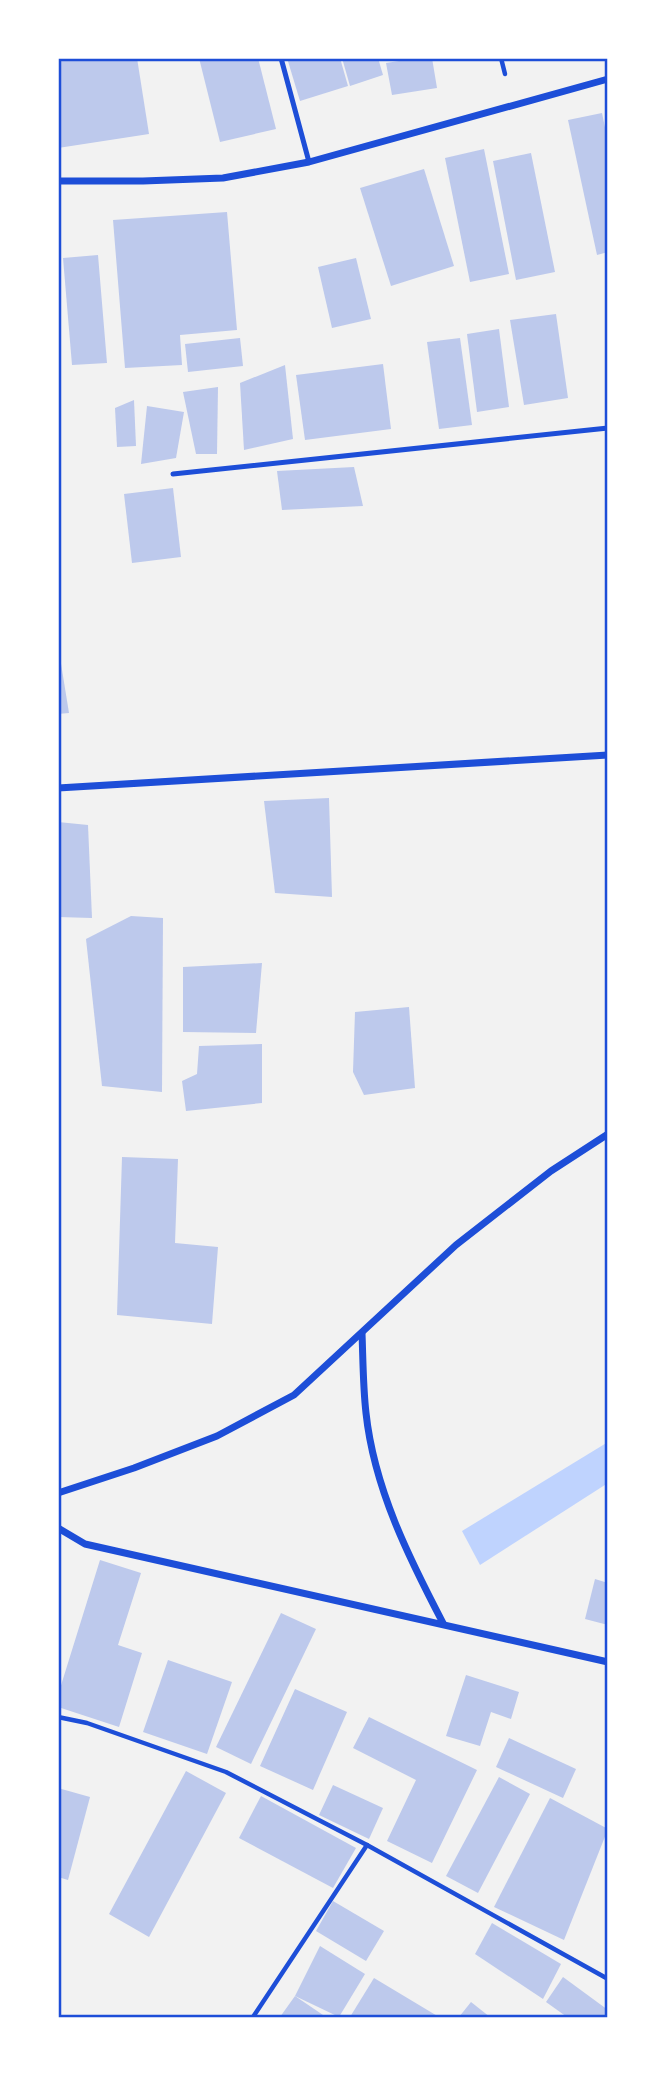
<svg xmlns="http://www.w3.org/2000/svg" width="666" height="2075" viewBox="0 0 666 2075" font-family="'Noto Sans',sans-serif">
<rect width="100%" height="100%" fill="#f2f2f2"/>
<!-- water -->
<polygon fill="#bfd3fe" points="608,1442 608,1483 480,1565 462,1531"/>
<!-- building -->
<g fill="#bdc9ec">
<polygon points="58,58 137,58 149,134 58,148"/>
<polygon points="199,58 258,58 276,129 220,142"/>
<polygon points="287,58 340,58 348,86 300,101"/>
<polygon points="342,58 378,58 383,75 350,86"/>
<polygon points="418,58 432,58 437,88 392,95 386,63"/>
<polygon points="602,113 608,142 608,252 597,255 568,120"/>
<polygon points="484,149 509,274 470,282 445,158"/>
<polygon points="531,153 555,272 516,280 493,161"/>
<polygon points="424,169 454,266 391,286 360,188"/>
<polygon points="227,212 237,330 180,335 182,365 125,368 113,220"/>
<polygon points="98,255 107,363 72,365 63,258"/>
<polygon points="356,258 371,319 332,328 318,267"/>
<polygon points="58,295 60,295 61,341 58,341"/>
<polygon points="556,314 568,398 524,405 510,320"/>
<polygon points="499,329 509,407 477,412 467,334"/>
<polygon points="240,338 243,366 188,372 185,344"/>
<polygon points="460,338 472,425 439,429 427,342"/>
<polygon points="383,364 391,429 305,440 296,375"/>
<polygon points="285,365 293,439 244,450 240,383"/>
<polygon points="218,387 217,454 196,454 183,392"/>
<polygon points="134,400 136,446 117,447 115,408"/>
<polygon points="147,406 184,412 176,458 141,464"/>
<polygon points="354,467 363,506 282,510 277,471"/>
<polygon points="173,488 181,557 132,563 124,494"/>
<polygon points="58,645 69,713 58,714"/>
<polygon points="329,798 332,897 275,893 264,801"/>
<polygon points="58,822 88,825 92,918 58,917"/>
<polygon points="131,916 163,918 162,1092 102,1086 86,939"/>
<polygon points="262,963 256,1033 183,1032 183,967"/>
<polygon points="409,1007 415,1088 364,1095 353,1072 355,1012"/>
<polygon points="262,1044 262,1103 186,1111 182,1081 197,1074 199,1046"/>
<polygon points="122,1157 178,1159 175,1243 218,1247 212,1324 117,1315"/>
<polygon points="100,1560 141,1573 118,1645 142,1653 119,1727 58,1707 58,1695"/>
<polygon points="595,1579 608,1583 608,1625 585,1619"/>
<polygon points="281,1613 316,1629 251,1764 216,1747"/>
<polygon points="168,1660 232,1682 207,1754 143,1732"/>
<polygon points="466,1675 519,1692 511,1719 491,1712 480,1746 446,1736"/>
<polygon points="295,1689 347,1712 313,1790 260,1766"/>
<polygon points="369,1717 477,1770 432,1863 387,1841 416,1780 353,1748"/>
<polygon points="509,1738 576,1769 563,1798 496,1767"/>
<polygon points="186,1771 226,1793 149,1937 109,1914"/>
<polygon points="499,1777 530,1794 478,1893 446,1876"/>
<polygon points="333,1785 383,1808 369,1839 319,1815"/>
<polygon points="58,1788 90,1797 68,1880 58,1877"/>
<polygon points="261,1796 356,1848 333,1888 239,1838"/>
<polygon points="550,1798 608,1829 564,1940 494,1907"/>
<polygon points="333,1901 384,1931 366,1961 316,1931"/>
<polygon points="492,1923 561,1964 543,1999 475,1954"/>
<polygon points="320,1946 365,1974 339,2017 295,1996"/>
<polygon points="563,1977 608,2010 605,2017 567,2017 546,2002"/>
<polygon points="374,1978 439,2017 350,2017"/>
<polygon points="295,1996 326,2017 280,2017"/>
<polygon points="471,2002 490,2017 459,2017"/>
</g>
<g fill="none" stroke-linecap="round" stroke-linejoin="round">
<!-- path -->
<g stroke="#1d4ed8" stroke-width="4.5">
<polyline points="501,58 505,74"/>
<polyline points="58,1717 87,1723 226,1772 367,1845 608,1979"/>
<polyline points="253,2017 367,1845"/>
</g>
<!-- service -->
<g stroke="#1d4ed8" stroke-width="5">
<polyline points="281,58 309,162"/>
<polyline points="173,474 608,428"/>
</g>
<!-- minor -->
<g stroke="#1d4ed8" stroke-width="7">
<polyline points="58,181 143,181 223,178 309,162 608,79"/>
<polyline points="58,788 608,755"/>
<path d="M362 1333C363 1359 363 1387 366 1413 374 1488 409 1558 443 1623"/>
<polyline points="58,1493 134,1468 217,1436 294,1395 456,1245 551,1171 608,1134"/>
<polyline points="58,1528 85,1544 608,1662"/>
</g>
</g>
<!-- border -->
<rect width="666" height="2075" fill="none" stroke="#ffffff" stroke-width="119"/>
<rect x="60" y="60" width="546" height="1956" fill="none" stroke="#1d4ed8" stroke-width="2.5"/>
</svg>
